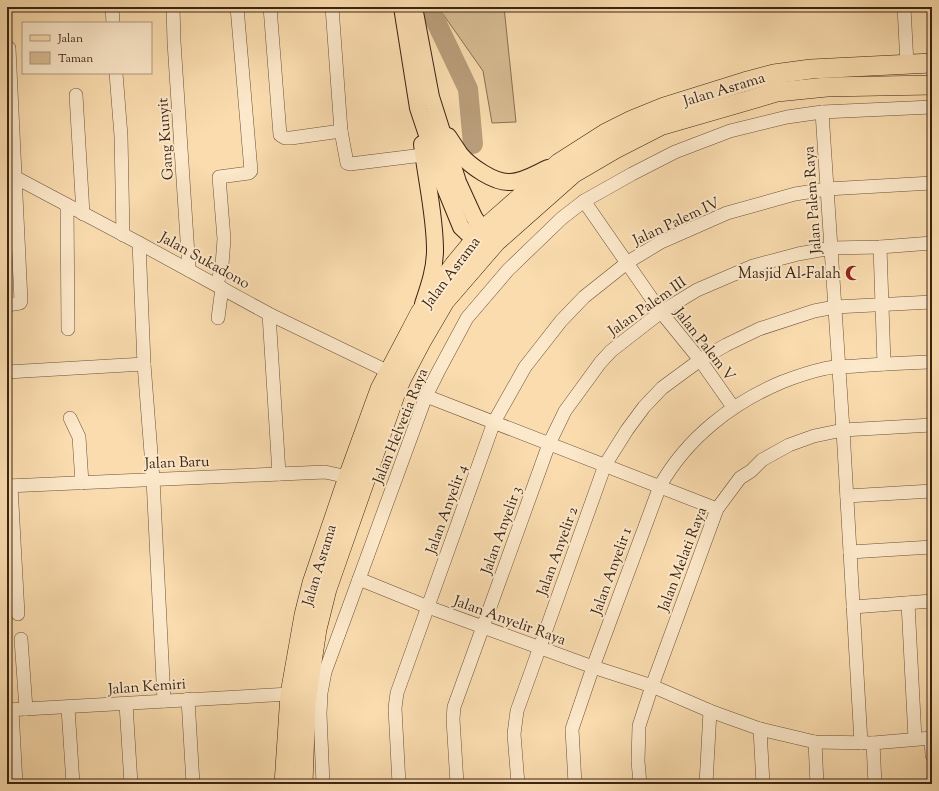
<svg xmlns="http://www.w3.org/2000/svg" width="939" height="791" viewBox="0 0 939 791" font-family="'Sorts Mill Goudy',serif">
<rect width="100%" height="100%" fill="#fadcae"/>
<filter id="stains"><feTurbulence type="fractalNoise" baseFrequency=".005" numOctaves="4"/><feColorMatrix values="0 0 0 0 .2 0 0 0 0 .09 0 0 0 0 .02 0 0 0 .5 -.17"/></filter>
<radialGradient id="worn" r=".72"><stop offset=".6" stop-color="#630" stop-opacity="0"/><stop offset="1" stop-color="#630" stop-opacity=".3"/></radialGradient>
<!-- green -->
<polygon fill="#d9bd94" stroke="#8a7054" points="438,7 504,7 516,122 492,123 483,71"/>
<g fill="none" stroke-linecap="round" stroke-linejoin="round">
<!-- river -->
<polyline stroke="#b99d7a" stroke-width="20" points="429,7 468,89 473,144"/>
<defs>
<g id="minor">
<polyline points="112,7 113,23"/>
<polyline points="173,7 174,42 189,270"/>
<polyline points="270,7 280,135 285,138 291,138 341,131"/>
<polyline points="332,7 341,131 347,163 350,164 423,155"/>
<polyline points="904,7 907,64"/>
<polyline points="116,73 121,136 123,235"/>
<polyline points="76,95 83,214"/>
<polyline points="822,112 843,430 861,743"/>
<polyline points="7,173 139,243 269,314 389,372"/>
<polyline points="584,201 661,312 700,360 733,407"/>
<polyline points="67,205 68,329"/>
<polyline points="139,243 144,364 153,479 164,701"/>
<polyline points="880,247 884,364"/>
<polyline points="217,285 222,265 224,239 219,177 249,173 251,171 237,7"/>
<polyline points="7,305 20,303 21,301 9,48"/>
<polyline points="269,314 279,474"/>
<polyline points="218,318 222,288"/>
<polyline points="7,372 144,364"/>
<polyline points="426,396 717,509"/>
<polyline points="70,418 79,437 82,483"/>
<polyline points="7,486 325,472 348,477"/>
<polyline points="11,486 18,614"/>
<polyline points="847,496 932,491"/>
<polyline points="850,552 932,547"/>
<polyline points="359,579 428,607 593,667 652,686 710,711 760,729 815,742 873,743 932,738"/>
<polyline points="908,603 915,739"/>
<polyline points="853,607 932,601"/>
<polyline points="21,639 26,709"/>
<polyline points="188,699 193,784"/>
<polyline points="126,704 131,784"/>
<polyline points="68,708 73,784"/>
<polyline points="7,710 290,694"/>
<polyline points="12,710 16,784"/>
<polyline points="760,729 763,784"/>
<polyline points="931,738 932,755"/>
<polyline points="815,742 817,784"/>
<polyline points="873,743 875,784"/>
<polyline points="323,784 320,714 321,693 325,672 426,396 438,372 467,318 508,270 562,218 584,201 632,174 675,152 730,131 787,117 822,112 932,107"/>
<polyline points="399,784 395,708 397,693 494,422 525,367 561,321 584,297 628,262 661,242 727,213 795,194 827,189 932,183"/>
<polyline points="457,784 453,719 454,707 549,444 565,411 600,363 611,351 661,312 697,290 753,266 798,254 831,248 880,247 932,243"/>
<polyline points="518,784 514,734 517,711 605,465 627,430 644,407 662,388 700,360 726,345 759,329 814,311 835,307 932,302"/>
<path d="M575 784 572 729 593 667 660 486C687 438 732 403 782 382 795 377 809 372 823 369 833 366 845 367 856 366 881 364 907 363 932 362"/>
<polyline points="640,784 638,761 639,726 652,686 717,509 740,478 751,471 762,460 789,445 814,436 843,430 932,425"/>
<polyline points="706,784 710,711"/>
</g>
<g id="major">
<polyline points="402,7 418,108 443,183 461,227 484,249"/>
<polyline points="414,7 431,97 458,182 474,217 483,230 491,238"/>
<path d="M448 136C452 142 456 148 460 154 470 166 494 183 510 182 523 182 537 173 548 168"/>
<path d="M422 144C426 179 435 215 435 250 435 269 429 286 423 304"/>
</g>
<g id="highway">
<polyline points="284,784 290,694 304,615 312,583 348,477 380,389 407,338 420,313 454,265 483,230 559,163 606,133 632,120 664,107 744,82 774,74 811,69 932,63"/>
<polyline points="303,784 306,702 317,629 327,589 395,395 402,378 421,342 445,301 496,242 574,173 615,149 660,126 777,92 827,87 932,85"/>
</g>
</defs>
<!-- minor casing -->
<use href="#minor" stroke="#6a523a" stroke-width="14"/>
<!-- major casing -->
<use href="#major" stroke="#3a2414" stroke-width="18"/>
<!-- highway casing -->
<use href="#highway" stroke="#3a2414" stroke-width="20"/>
<!-- minor -->
<use href="#minor" stroke="#fce8ca" stroke-width="13"/>
<!-- major -->
<use href="#major" stroke="#fadcae" stroke-width="16"/>
<!-- highway -->
<use href="#highway" stroke="#fadcae" stroke-width="19"/>
</g>
<!-- icons -->
<defs>
<symbol id="mosque-bare" viewBox="-9 -9 18 18"><path d="M3.5-4.9A6 6 0 1 0 3.5 4.9A5 5 0 1 1 3.5-4.9Z" fill="#8f2418" stroke="#fce8ca" stroke-width="2.5" paint-order="stroke"/></symbol>
</defs>
<g fill-rule="evenodd">
<use href="#mosque-bare" x="842" y="262" width="22" height="22"/>
</g>
<g text-anchor="middle" stroke-width="4" stroke-linejoin="round" paint-order="stroke">
<!-- street labels -->
<g font-size="15" fill="#3a2414" stroke="#fce8ca">
<text transform="translate(724 89) rotate(-17)" y="5">Jalan Asrama</text>
<text transform="translate(165 139) rotate(-94)" y="5">Gang Kunyit</text>
<text transform="translate(812 200) rotate(-94)" y="5">Jalan Palem Raya</text>
<text transform="translate(676 221) rotate(-25)" y="5">Jalan Palem IV</text>
<text transform="translate(205 260) rotate(29)" y="5">Jalan Sukadono</text>
<text transform="translate(451 272) rotate(-53)" y="5">Jalan Asrama</text>
<text transform="translate(647 306) rotate(-35)" y="5">Jalan Palem III</text>
<text transform="translate(705 344) rotate(52)" y="5">Jalan Palem V</text>
<text transform="translate(400 426) rotate(-68)" y="5">Jalan Helvetia Raya</text>
<text transform="translate(177 462) rotate(-2)" y="5">Jalan Baru</text>
<text transform="translate(446 509) rotate(-70)" y="5">Jalan Anyelir 4</text>
<text transform="translate(501 530) rotate(-70)" y="5">Jalan Anyelir 3</text>
<text transform="translate(557 551) rotate(-70)" y="5">Jalan Anyelir 2</text>
<text transform="translate(682 559) rotate(-69)" y="5">Jalan Melati Raya</text>
<text transform="translate(319 565) rotate(-73)" y="5">Jalan Asrama</text>
<text transform="translate(611 571) rotate(-70)" y="5">Jalan Anyelir 1</text>
<text transform="translate(510 620) rotate(20)" y="5">Jalan Anyelir Raya</text>
<text transform="translate(147 686) rotate(-4)" y="5">Jalan Kemiri</text>
</g>
<!-- poi labels -->
<g font-size="15" fill="#3a2414" stroke="#fce8ca" text-anchor="end">
<text x="841" y="278">Masjid Al-Falah</text>
</g>
</g>
<!-- margin -->
<rect width="939" height="791" fill="none" stroke="#fadcae" stroke-width="24"/>
<rect x="8" y="8" width="923" height="775" fill="none" stroke="#3a2414" stroke-width="2"/>
<rect x="12" y="12" width="915" height="767" fill="none" stroke="#3a2414"/>
<!-- legend -->
<rect x="22" y="22" width="130" height="52" fill="#fce8ca" stroke="#ae9a81"/>
<rect x="30" y="35" width="20" height="6" fill="#fadcae" stroke="#ae9a81"/>
<text x="58" y="42" font-size="12" fill="#3a2414">Jalan</text>
<rect x="30" y="52" width="20" height="12" fill="#d9bd94" stroke="#ae9a81"/>
<text x="58" y="62" font-size="12" fill="#3a2414">Taman</text>
<rect width="100%" height="100%" filter="url(#stains)"/>
<rect width="100%" height="100%" fill="url(#worn)"/>
</svg>
